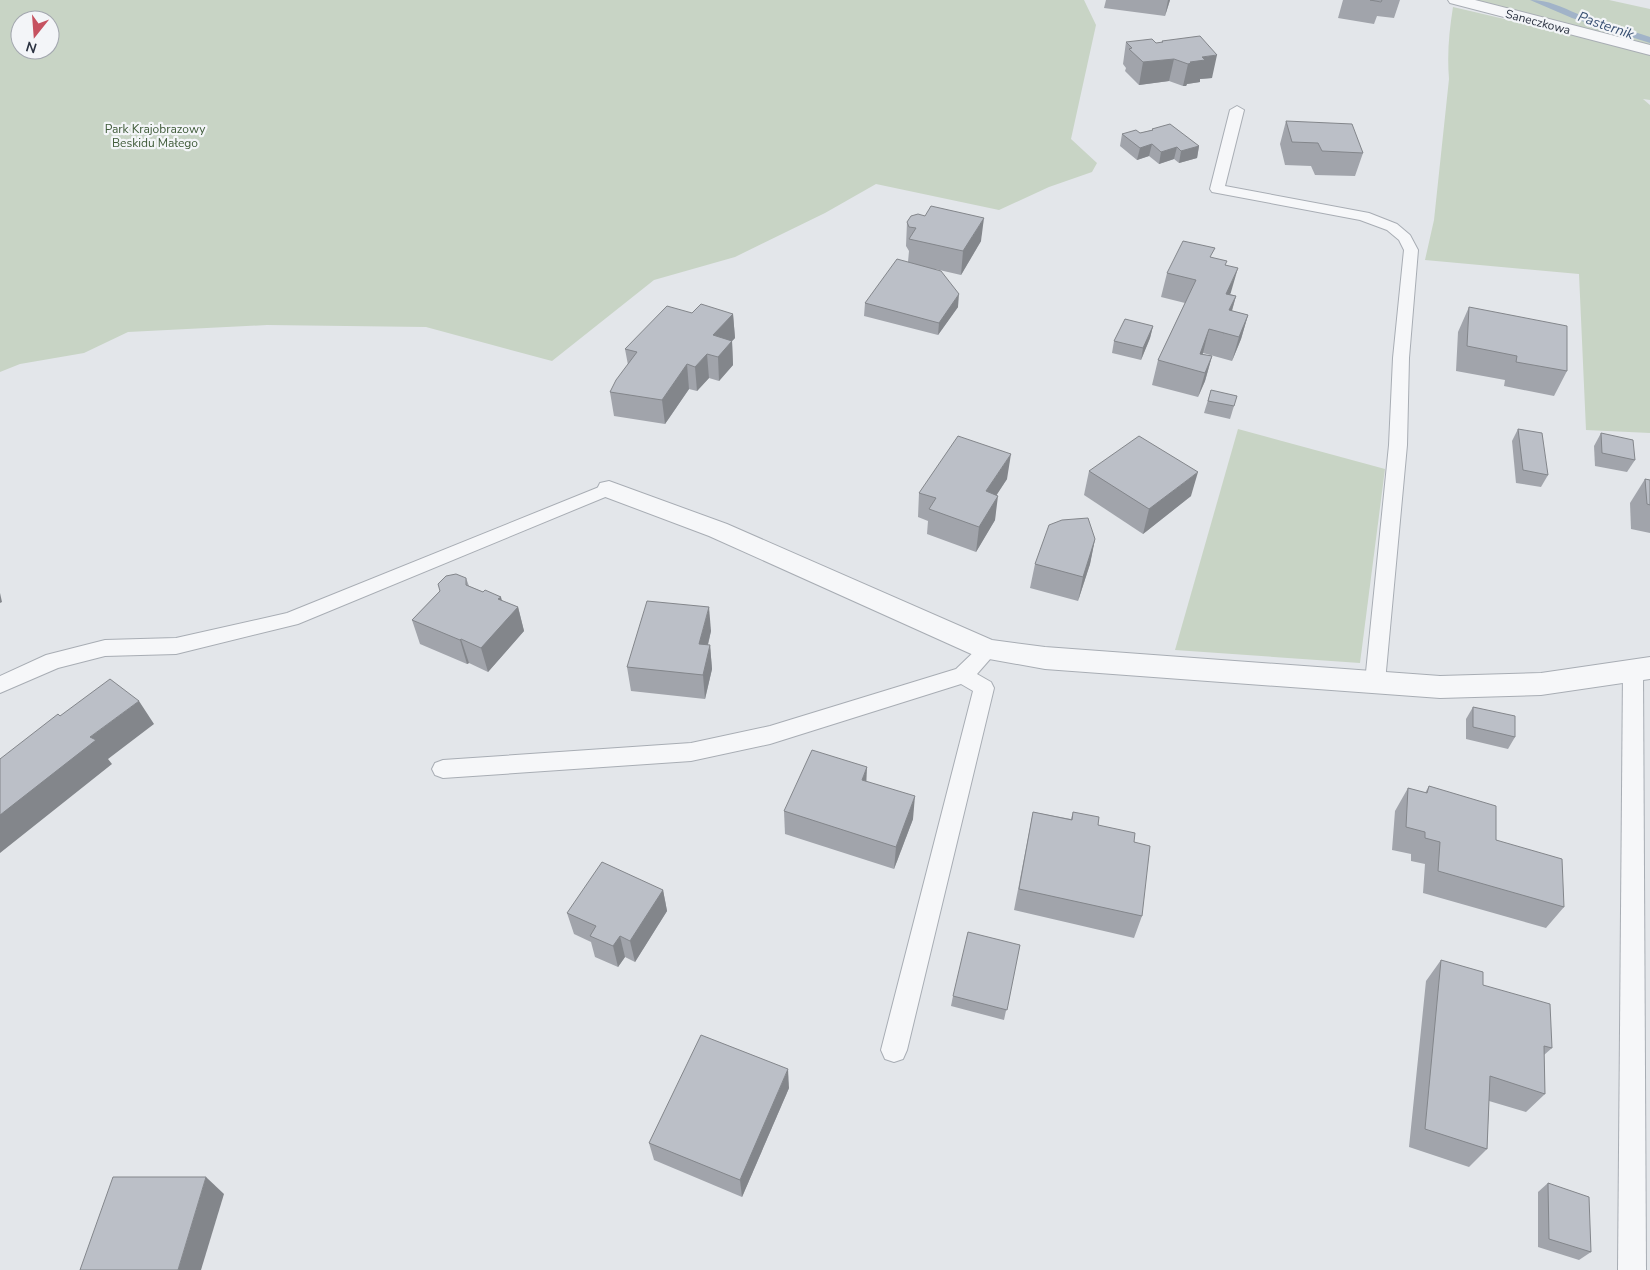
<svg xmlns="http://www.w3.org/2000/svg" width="1650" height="1270" viewBox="0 0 1650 1270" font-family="'Nunito Sans',sans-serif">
<rect width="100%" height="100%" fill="#e3e6ea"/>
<!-- green -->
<g fill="#c8d4c5" fill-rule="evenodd">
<path d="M0 0H1084L1096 25 1071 139 1097 163 1092 172 1049 187 999 210 876 184 825 213 735 257 654 280 552 361 426 327 267 325 128 332 84 353 20 364 0 372ZM20 20H50V50H20Z"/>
<polygon points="1465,0 1609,0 1650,9 1650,46"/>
<path d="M1453 7 1650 53V100L1643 99 1650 105V433L1586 430 1579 274 1425 260 1434 220 1449 79C1447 54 1449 32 1453 7Z"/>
<polygon points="1238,429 1385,469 1360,663 1175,650"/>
</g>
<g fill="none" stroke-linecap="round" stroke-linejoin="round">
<!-- stream -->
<path fill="#a1b3c8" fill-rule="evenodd" d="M1530 0C1549 0 1561 7 1578 14 1601 23 1626 29 1650 37V43L1572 18Z"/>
<defs>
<g id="service">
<polygon points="1237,106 1244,110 1225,186 1369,213 1397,224 1410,235 1418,250 1409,358 1407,445 1385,682 1382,688 1375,690 1368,688 1365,682 1389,445 1393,358 1404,250 1399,240 1387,230 1360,220 1212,192 1210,189 1230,110"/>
<polygon points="609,483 615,485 618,489 615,493 298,624 176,654 105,656 58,668 0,693 0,676 46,655 105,640 176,638 287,613"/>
<polygon points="988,642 995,645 998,650 977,674 991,682 994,688 907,1050 903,1059 894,1062 885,1059 881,1050 973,691 961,684 770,744 691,761 443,778 435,775 432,769 435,763 443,760 691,743 770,726 956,669 981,645"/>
<polygon points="1633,664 1640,666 1643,672 1646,1270 1618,1270 1623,672 1626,666"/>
</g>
<g id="minor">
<polygon points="1448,0 1475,0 1650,45 1650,55 1450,3"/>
<polygon points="609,481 727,524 992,640 1045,647 1440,676 1541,673 1650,657 1650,679 1541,695 1440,698 1045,669 978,657 709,536 600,495 597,489 600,483"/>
</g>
</defs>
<!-- service casing -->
<use href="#service" stroke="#a8adb4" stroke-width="2"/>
<!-- minor casing -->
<use href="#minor" stroke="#a8adb4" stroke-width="2"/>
<!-- service -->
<use href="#service" fill="#f6f7f9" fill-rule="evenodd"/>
<!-- minor -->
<use href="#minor" fill="#f6f7f9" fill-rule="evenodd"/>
</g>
<!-- wall -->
<g fill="#a1a4ab">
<polygon points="1106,0 1170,0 1165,16 1104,8"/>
<polygon points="1343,0 1400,0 1394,18 1377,16 1374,24 1338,18"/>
<polygon points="1162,41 1212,78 1200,79 1200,82 1187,84 1186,86 1183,86 1169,81 1139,85 1125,71 1126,68 1123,64 1126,42 1156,43 1161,43"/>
<polygon points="1286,121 1363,153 1355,176 1315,175 1311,166 1285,165 1280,144"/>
<polygon points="1152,129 1199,146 1197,158 1179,163 1174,159 1159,164 1149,156 1137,160 1120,146 1122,134 1140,133 1152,130"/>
<polygon points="907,222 981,241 961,275 935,269 958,307 938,335 864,316 865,303 908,262 909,251 906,246"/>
<polygon points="1212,258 1226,265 1231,292 1230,294 1236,296 1232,311 1248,315 1241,339 1232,361 1203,353 1202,354 1212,356 1205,381 1198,397 1152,385 1158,360 1185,303 1161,297 1167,273"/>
<polygon points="1469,307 1567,371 1554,396 1504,386 1505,380 1456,371 1458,332"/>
<polygon points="692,313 733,314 735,338 732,341 733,365 719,381 709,378 697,391 689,389 665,424 614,416 610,392 628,365 625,349"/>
<polygon points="1153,326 1150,338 1141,360 1112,353 1114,341"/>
<polygon points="1211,390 1234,406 1230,419 1204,413"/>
<polygon points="1518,429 1548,475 1541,487 1516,483 1512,441"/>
<polygon points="1601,433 1635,460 1627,472 1595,466 1594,446"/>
<polygon points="1089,471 1191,496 1143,534 1084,495"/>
<polygon points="1007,479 996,495 995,520 976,552 927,534 928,521 918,517 919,493"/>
<polygon points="1645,479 1650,480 1650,533 1631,529 1630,503"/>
<polygon points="1095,539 1090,564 1078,601 1030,588 1035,564"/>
<polygon points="466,578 469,586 483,592 501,597 501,600 518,607 524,631 488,672 469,663 467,664 420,644 412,620 440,591"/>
<polygon points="711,631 708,645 710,645 712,669 705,699 631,691 627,667"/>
<polygon points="1473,707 1515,737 1508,749 1466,739 1466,719"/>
<polygon points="1429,786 1496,840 1564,907 1546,928 1423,893 1425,864 1411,861 1411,854 1392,850 1395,811 1408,788 1425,793"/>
<polygon points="784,811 913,819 894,869 785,834"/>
<polygon points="1033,812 1071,819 1073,812 1098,825 1134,842 1142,916 1134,938 1014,910"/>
<polygon points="663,890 667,911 635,962 625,957 618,967 595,957 591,942 574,934 567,913"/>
<polygon points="1020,945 1004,1020 951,1006 953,996"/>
<polygon points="1441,960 1483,985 1552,1048 1544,1055 1545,1094 1526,1112 1489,1101 1487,1149 1469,1167 1409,1147 1426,981"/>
<polygon points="789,1088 742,1197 654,1160 649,1143"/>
<polygon points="1548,1183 1591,1252 1579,1260 1538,1247 1538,1192"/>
</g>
<!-- shaded-wall -->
<g fill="#83868b">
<polygon points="1168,0 1170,0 1165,16"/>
<polygon points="1217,55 1212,78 1200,79 1200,82 1187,84 1186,86 1183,86 1188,64 1190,62 1202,57"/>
<polygon points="1174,59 1169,81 1139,85 1143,62"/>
<polygon points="1152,144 1149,156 1137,160 1140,148"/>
<polygon points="1199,146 1197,158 1179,163 1181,151"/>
<polygon points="1177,147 1174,159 1159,164 1161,152"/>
<polygon points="984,218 981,241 961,275 963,251"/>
<polygon points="1238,268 1231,292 1220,318 1226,294"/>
<polygon points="959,294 958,307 938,335 939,323"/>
<polygon points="1236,296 1229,320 1223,335 1229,310"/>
<polygon points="733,314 735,338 732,341 733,365 719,381 718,357 713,335"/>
<polygon points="1248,315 1241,339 1232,361 1239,337"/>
<polygon points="1153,326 1150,338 1141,360 1143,348"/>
<polygon points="1209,329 1203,353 1196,370 1200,354"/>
<polygon points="707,354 709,378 697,391 695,367"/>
<polygon points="1212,356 1205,381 1198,397 1205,373"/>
<polygon points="687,364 689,389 665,424 662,400"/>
<polygon points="1011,454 1007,479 983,516 986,491"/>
<polygon points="1198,472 1191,496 1143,534 1149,509"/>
<polygon points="998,496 995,520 976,552 979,527"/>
<polygon points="1095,539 1090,564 1078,601 1083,577"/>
<polygon points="0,593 2,602 0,603"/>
<polygon points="501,597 507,619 518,607 524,631 488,672 481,648 498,599"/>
<polygon points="709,607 711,631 702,668 699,644"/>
<polygon points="461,639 469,663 467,664 460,640"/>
<polygon points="710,645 712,669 705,699 703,675"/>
<polygon points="139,701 154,724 108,759 112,764 0,853 0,815 90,737"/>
<polygon points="867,767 866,790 862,780"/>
<polygon points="915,796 913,819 894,869 896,847"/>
<polygon points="663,890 667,911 635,962 630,941"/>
<polygon points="620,936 625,957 618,967 613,946"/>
<polygon points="788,1069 789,1088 742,1197 740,1180"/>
<polygon points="206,1177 224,1194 201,1270 178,1270"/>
</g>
<!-- building -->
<g fill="#bbbfc7" stroke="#83868b">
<polygon points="1370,0 1382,0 1381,2"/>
<polygon points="1200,36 1217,55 1202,57 1205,60 1190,62 1191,63 1188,64 1174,59 1143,62 1129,49 1132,48 1126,42 1152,39 1156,43 1163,42 1162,41"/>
<polygon points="1286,121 1352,124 1363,153 1322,151 1318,143 1292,142"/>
<polygon points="1170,124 1199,146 1181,151 1177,147 1161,152 1152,144 1140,148 1122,134 1136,130 1140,133 1153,130 1152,129"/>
<polygon points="931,206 984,218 963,251 909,239 916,228 909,227 907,222 911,216 918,214 925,216"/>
<polygon points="1183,241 1215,248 1210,257 1227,261 1225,265 1238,268 1226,294 1236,296 1229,310 1248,315 1239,337 1209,329 1200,354 1212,356 1205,373 1158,360 1196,280 1167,273"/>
<polygon points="897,259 941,271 959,294 939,323 865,303"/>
<polygon points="701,304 733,314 713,335 732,341 718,357 707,354 695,367 687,364 662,400 610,392 616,380 637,352 625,349 667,306 692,313"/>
<polygon points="1469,307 1567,326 1567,371 1516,362 1517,356 1467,346"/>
<polygon points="1125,319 1153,326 1143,348 1114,341"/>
<polygon points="1211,390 1237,396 1234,406 1208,401"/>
<polygon points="1518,429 1542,433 1548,475 1523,470"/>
<polygon points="1601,433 1633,440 1635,460 1602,453"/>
<polygon points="958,436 1011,454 986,491 998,496 979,527 929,509 936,498 919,493"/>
<polygon points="1139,436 1198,472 1149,509 1089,471"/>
<polygon points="1645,479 1650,480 1650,505 1647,504"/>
<polygon points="1088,518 1095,539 1083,577 1035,564 1049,525 1062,520"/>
<polygon points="456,574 466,578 466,585 483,592 485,590 501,597 498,599 518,607 481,648 461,639 460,640 412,620 440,591 438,584 446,576"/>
<polygon points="647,601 709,607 699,644 710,645 703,675 627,667"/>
<polygon points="110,679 139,701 90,737 96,740 0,815 0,759 58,714 60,716"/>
<polygon points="1473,707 1515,716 1515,737 1473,727"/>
<polygon points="812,750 867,767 862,780 915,796 896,847 784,811"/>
<polygon points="1429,786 1496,806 1496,840 1562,859 1564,907 1438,871 1440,842 1425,838 1425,832 1406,827 1408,788 1427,793"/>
<polygon points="1033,812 1072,820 1073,812 1099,817 1098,825 1135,833 1134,842 1150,846 1142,916 1019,889"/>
<polygon points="602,862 663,890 630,941 620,936 613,946 590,936 596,926 567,913"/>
<polygon points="968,932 1020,945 1007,1010 953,996"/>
<polygon points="1441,960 1483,972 1483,985 1550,1004 1552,1048 1544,1046 1545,1094 1490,1076 1487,1149 1425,1129"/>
<polygon points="701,1035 788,1069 740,1180 649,1143"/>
<polygon points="113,1177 206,1177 178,1270 80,1270"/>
<polygon points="1548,1183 1589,1197 1591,1252 1549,1239"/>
</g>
<g text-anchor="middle" stroke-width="4.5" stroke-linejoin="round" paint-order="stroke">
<!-- far-street labels -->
<g font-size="12" fill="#2c3342" stroke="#f3f5f8">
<text transform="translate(1538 22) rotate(15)" y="4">Saneczkowa</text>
</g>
<!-- far-park labels -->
<g font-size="12" fill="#405c3a" stroke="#f3f5f8">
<text x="155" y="133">Park Krajobrazowy<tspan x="155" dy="14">Beskidu Małego</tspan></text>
</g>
<!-- far-water labels -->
<g font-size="14" font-style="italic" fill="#395173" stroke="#f3f5f8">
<text transform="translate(1606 25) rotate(19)" y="5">Pasternik</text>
</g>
</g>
<!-- north arrow -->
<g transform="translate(35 35) rotate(197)"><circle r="24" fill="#f3f5f8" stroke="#a3a7af"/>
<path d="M0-4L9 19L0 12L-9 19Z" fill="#c65260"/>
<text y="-8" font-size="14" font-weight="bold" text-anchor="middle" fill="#2c3342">N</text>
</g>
</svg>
